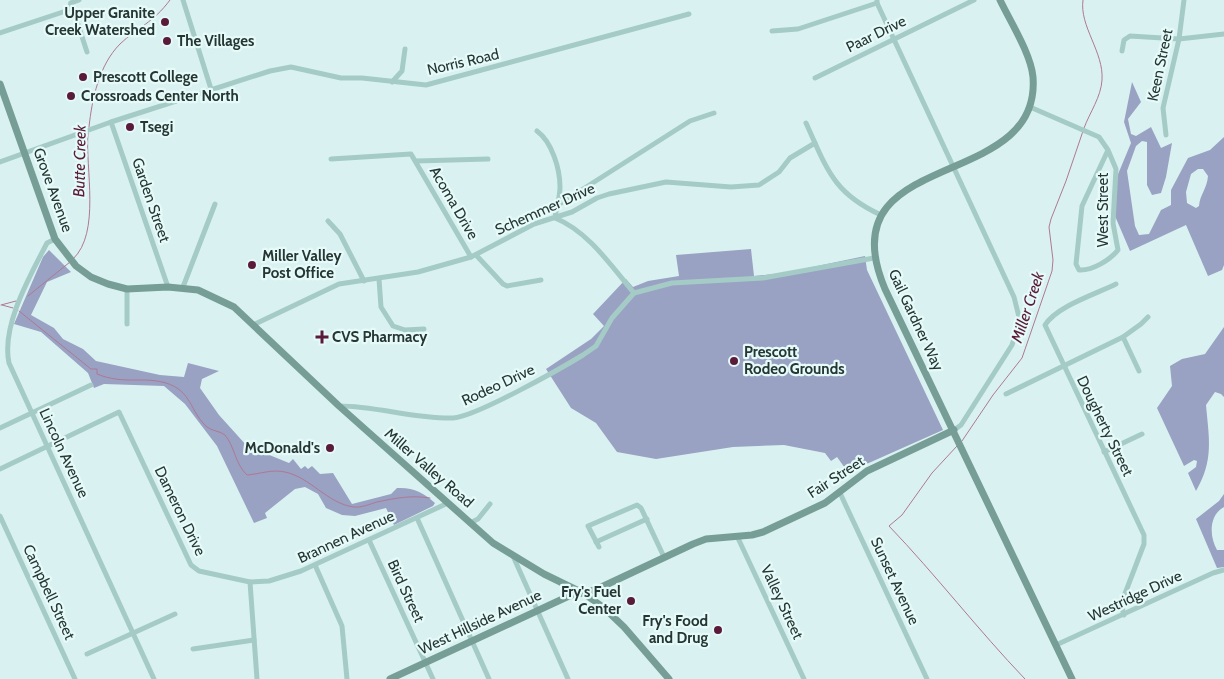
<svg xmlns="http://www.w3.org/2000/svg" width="1224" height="679" viewBox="0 0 1224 679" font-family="Cabin,sans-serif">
<rect width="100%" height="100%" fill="#d9f2f1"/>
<!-- green -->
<g fill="#99a2c2" fill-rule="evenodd">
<path d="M1132 82 1141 102 1128 119 1131 134 1136 136 1151 127 1161 148 1172 143 1166 177 1161 193 1152 195 1147 185V142L1142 141 1136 146 1127 171 1135 226 1139 235 1149 234 1161 210 1171 205V190L1188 158 1210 150 1224 137V265L1222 270 1208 276 1186 225 1130 251 1115 216 1116 179 1131 143 1124 122ZM1198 169H1203L1208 176C1207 189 1200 194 1199 206L1196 208 1187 203 1186 192 1191 174Z"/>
<polygon points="751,249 754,276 784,273 865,256 867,270 943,430 862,466 850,475 837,457 831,461 825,453 784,445 733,447 656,459 617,452 596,423 571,408 546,369 591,339 604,326 593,314 626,279 633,287 648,281 679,276 676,255"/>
<path d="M49 250 71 272 47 282 31 315 54 328 63 339 83 349 96 361 160 375 184 377 188 363 219 371 202 379 200 388 219 415 247 446 289 463 293 459 301 469 305 466 308 469 312 466 320 474 333 473 352 504 391 494 397 488C413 487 424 493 435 503L433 506 394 525 386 508 355 516 342 515 326 508 318 494 305 487 295 489 265 513 267 518 254 523 217 446 185 404 164 386 104 384 94 388 88 373 41 332 14 324 43 257Z"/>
<path d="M1224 327V397L1221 394 1215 392 1206 405C1209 439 1214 460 1196 491L1188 473 1196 467 1197 461 1194 460 1184 466 1157 408 1172 386 1170 366 1182 359 1205 354Z"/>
<path d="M1224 494V507C1209 515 1209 536 1217 550H1224V567L1217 568 1196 519 1219 501Z"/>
</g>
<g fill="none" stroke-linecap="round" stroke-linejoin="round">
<!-- stream -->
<g stroke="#b07795" stroke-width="1">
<path d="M1083 0C1079 26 1104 52 1102 80 1101 97 1090 112 1084 128"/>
<path d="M89 127C92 99 99 65 120 44 138 27 153 23 170 0"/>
<path d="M73 259C101 233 85 168 88 133"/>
<polyline points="28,296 70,262"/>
<polyline points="1,305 16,301"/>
<polyline points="2,305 13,308"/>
<path d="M19 311 91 369H97V374C124 385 142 376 166 383 192 391 190 412 207 427 212 431 220 431 225 435 235 447 235 464 247 475 260 474 272 469 285 472 310 477 328 504 354 507 361 508 370 504 377 502 396 498 411 495 430 498"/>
<polyline points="962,441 993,395 1022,358 1052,271 1053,260 1049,227 1051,219 1066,181 1083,131"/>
<path d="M957 446 932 473 902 515 889 526C936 575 978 630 1025 679"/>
</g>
<!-- street -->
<g stroke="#a5cbc7" stroke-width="5">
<polyline points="183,0 211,89"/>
<polyline points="877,0 877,3 1014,297 1020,321 1012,345 961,425 954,430"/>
<polyline points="71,3 87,52"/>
<polyline points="772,31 798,29 877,3"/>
<polyline points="0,33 69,10 71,3 79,0"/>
<polyline points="1122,51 1124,40 1130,36 1179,39 1224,34"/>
<polyline points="815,78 974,0"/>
<polyline points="392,82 402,71 405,49"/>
<path d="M1030 107 1099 137 1108 150 1082 206 1076 264 1079 270C1092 271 1110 260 1118 250L1113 223 1116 169 1108 150"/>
<polyline points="111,122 168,287"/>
<path d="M806 123C827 169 833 193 881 215"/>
<polyline points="1166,135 1163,108 1179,39 1184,0"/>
<polyline points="331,159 411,154 471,257"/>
<polyline points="416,161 488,159"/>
<polyline points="0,162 111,122 270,71 291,67 341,78 362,78 426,85 689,14"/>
<polyline points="558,205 690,121 714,113"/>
<polyline points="328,221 340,234 364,281"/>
<path d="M55 239 47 243C30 276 1 326 9 363L154 679"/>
<polyline points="476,255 503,284 507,286 541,280"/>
<polyline points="379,279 381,307 393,326 405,330 424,329"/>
<path d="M1116 284C1096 294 1057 306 1045 325L1144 535V544L1121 604 1124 615"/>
<polyline points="183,287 215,204"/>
<polyline points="634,293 672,283 763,278 874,258"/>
<polyline points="127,324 127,289"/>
<polyline points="253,325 339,284 418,272 471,257 534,224 572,212 597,198 609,194 666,182 731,187 759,185 779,172 790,158 815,143"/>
<polyline points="1123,337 1139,371"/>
<polyline points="1006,394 1123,337 1141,324 1148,317"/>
<path d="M339 406C377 406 414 419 453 418 475 417 560 369 583 355L596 346 612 318 634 293C612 267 588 231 555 218 556 208 560 198 560 187 560 169 552 142 537 131"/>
<polyline points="0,428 91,385"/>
<polyline points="1104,452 1142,434"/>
<polyline points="0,469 119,412 191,565 199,571 250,582 269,581 301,571 448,503"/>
<polyline points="840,493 927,679"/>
<polyline points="0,516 75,679"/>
<polyline points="417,518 489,679"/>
<polyline points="470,523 478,519 490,504"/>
<polyline points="737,536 804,679"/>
<polyline points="369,540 433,679"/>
<polyline points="596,542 647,519"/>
<polyline points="599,547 588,526 637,505 641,508 664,557"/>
<polyline points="513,556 568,679"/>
<polyline points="315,565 342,626 347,679"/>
<polyline points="250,582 257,679"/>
<polyline points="1056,645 1213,573 1224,570"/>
<polyline points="193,649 254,640"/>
<polyline points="87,654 175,614"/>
</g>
<!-- secondary -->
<g stroke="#769e96" stroke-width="7">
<path d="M1000 0C1010 21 1031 54 1033 77 1042 194 824 145 885 289L1072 679"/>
<polyline points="0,84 55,239 76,266 91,277 108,284 127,289 168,287 198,290 234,307 339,406 493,543 544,574 583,593 603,607 624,627 669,679"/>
<polyline points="390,679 569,596 595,590 693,544 706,539 752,535 763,532 825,503 867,471 954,430"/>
</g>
</g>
<!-- markers -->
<g fill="#591b39" stroke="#e5faf9" stroke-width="2">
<circle cx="165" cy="22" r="5"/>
<circle cx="167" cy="41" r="5"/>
<circle cx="83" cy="77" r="5"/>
<circle cx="71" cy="96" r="5"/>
<circle cx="130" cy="127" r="5"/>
<circle cx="252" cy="265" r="5"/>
<path d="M319.5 329.5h5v5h5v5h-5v5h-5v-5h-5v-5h5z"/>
<circle cx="734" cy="361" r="5"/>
<circle cx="330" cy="448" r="5"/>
<circle cx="631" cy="601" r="5"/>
<circle cx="718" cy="630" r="5"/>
</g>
<g text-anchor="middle" stroke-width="4.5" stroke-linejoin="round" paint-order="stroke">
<!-- poi labels -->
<g font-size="15" font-weight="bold" fill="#263632" stroke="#e5faf9" text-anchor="start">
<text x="155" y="18" text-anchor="end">Upper Granite<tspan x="155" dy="17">Creek Watershed</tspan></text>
<text x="177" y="46">The Villages</text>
<text x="93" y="82">Prescott College</text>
<text x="81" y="101">Crossroads Center North</text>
<text x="140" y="132">Tsegi</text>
<text x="262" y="261">Miller Valley<tspan x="262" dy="17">Post Office</tspan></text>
<text x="332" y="342">CVS Pharmacy</text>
<text x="744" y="357">Prescott<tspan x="744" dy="17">Rodeo Grounds</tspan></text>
<text x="320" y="453" text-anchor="end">McDonald's</text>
<text x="621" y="597" text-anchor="end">Fry's Fuel<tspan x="621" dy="17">Center</tspan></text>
<text x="708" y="626" text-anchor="end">Fry's Food<tspan x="708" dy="17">and Drug</tspan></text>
</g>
<!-- street labels -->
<g font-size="15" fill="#263632" stroke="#e5faf9">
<text transform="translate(876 34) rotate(-26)" y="5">Paar Drive</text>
<text transform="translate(463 62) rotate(-13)" y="5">Norris Road</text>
<text transform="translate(1160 65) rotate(-78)" y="5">Keen Street</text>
<text transform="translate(53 190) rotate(70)" y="5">Grove Avenue</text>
<text transform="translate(151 200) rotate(71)" y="5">Garden Street</text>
<text transform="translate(454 203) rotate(60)" y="5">Acoma Drive</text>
<text transform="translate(545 209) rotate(-24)" y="5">Schemmer Drive</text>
<text transform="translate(1103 210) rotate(-90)" y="5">West Street</text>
<text transform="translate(916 320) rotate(65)" y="5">Gail Gardner Way</text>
<text transform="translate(498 385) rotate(-25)" y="5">Rodeo Drive</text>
<text transform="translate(1105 426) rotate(64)" y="5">Dougherty Street</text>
<text transform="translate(64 453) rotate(65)" y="5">Lincoln Avenue</text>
<text transform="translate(429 468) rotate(41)" y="5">Miller Valley Road</text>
<text transform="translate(836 477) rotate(-33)" y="5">Fair Street</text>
<text transform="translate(180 511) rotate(64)" y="5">Dameron Drive</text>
<text transform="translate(346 537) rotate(-25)" y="5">Brannen Avenue</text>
<text transform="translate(895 581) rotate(65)" y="5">Sunset Avenue</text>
<text transform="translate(406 591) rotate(65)" y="5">Bird Street</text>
<text transform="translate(49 592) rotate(65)" y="5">Campbell Street</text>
<text transform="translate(1135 596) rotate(-25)" y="5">Westridge Drive</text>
<text transform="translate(782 602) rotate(65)" y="5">Valley Street</text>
<text transform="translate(480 622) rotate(-25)" y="5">West Hillside Avenue</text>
</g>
<!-- water labels -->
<g font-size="16" font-style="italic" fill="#591b39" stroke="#e5faf9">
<text transform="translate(79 161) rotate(-89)" y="6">Butte Creek</text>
<text transform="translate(1027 307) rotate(-72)" y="6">Miller Creek</text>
</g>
</g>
</svg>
